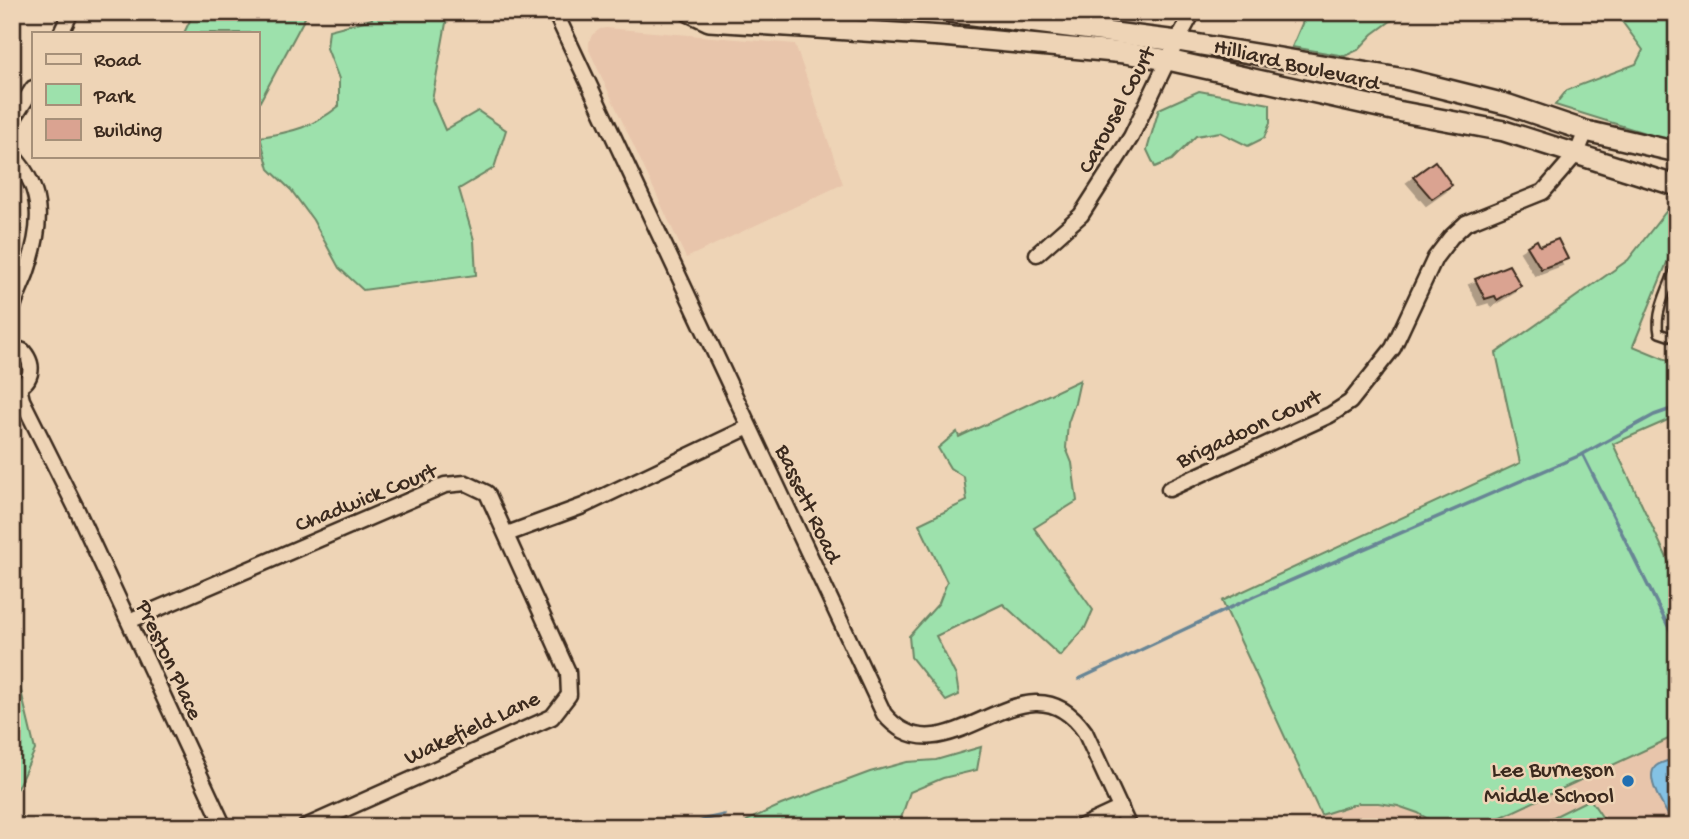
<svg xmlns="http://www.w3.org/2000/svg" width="1689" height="839" viewBox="0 0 1689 839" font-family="'Gochi Hand',sans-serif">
<defs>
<filter id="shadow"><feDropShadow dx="-6" dy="6" stdDeviation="0" flood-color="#0004"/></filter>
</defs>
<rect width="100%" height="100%" fill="#eed4b6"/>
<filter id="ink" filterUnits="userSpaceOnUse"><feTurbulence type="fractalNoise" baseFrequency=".0143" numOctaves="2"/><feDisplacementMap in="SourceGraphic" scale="14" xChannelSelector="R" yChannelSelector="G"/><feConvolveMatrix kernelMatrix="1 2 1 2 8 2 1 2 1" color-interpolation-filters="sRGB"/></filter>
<g filter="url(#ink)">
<!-- built -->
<g fill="#e8c5ab">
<polygon points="606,28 795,44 843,184 686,258 589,50 589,42 592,35 600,29"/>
<polygon points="1677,735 1677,827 1480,827"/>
<polygon points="1358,803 1398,806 1418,813 1441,827 1294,827 1321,815"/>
</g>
<!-- green -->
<g fill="#9de1ac" stroke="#6c8665" stroke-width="2">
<polygon points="194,12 308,12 257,107 257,33 184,33"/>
<path d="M372 12H448L432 100 445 130 478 111 506 130 494 168 459 189 474 240 476 275 363 290 339 268 313 220 291 190 269 169 260 137C293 132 313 127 339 106V79L327 48 329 30 372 19Z"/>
<polygon points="1307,12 1403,12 1373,34 1358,50 1345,56 1292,47"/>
<polygon points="1615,12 1677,12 1677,143 1555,105 1567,90 1636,64 1643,50"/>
<polygon points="1199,91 1270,104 1270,123 1264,138 1248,146 1220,132 1196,136 1172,160 1155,167 1147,150 1159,109"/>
<polygon points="1675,200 1677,201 1677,238 1633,346 1677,364 1677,416 1613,444 1677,579 1677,735 1480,827 1441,827 1418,813 1398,806 1378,803 1358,803 1321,815 1222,601 1520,463 1496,353 1628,260"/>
<polygon points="1080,380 1075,403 1068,423 1066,448 1072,463 1077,501 1034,528 1093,610 1085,628 1060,656 1003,604 936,636 956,676 959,695 946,701 911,657 909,636 939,603 947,582 919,524 967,501 964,477 950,468 938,448 957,432 959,437"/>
<polygon points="12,653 35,750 12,799"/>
<polygon points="981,747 977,770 943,778 910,792 898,827 740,827 748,820 781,805 870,772 907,762 936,760"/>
<polygon points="1590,799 1609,827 1533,827"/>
</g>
<!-- water -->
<path fill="#84c2e4" stroke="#678595" stroke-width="2" d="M1677 758V827H1676C1669 816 1642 778 1656 766 1661 762 1671 760 1677 758Z"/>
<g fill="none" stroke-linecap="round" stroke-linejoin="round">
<!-- stream -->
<g stroke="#678595" stroke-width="3.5">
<polyline points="1583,455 1677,644"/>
<polyline points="1079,679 1255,596 1583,454 1654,415 1677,407"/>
<polyline points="689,827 706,819 724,815"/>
</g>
</g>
<!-- building -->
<g fill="#daa391" stroke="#3b2a1e" stroke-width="2" filter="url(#shadow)">
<polygon points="1435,161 1452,185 1432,199 1413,177"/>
<polygon points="1558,239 1568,259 1541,269 1527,246 1537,240 1540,246"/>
<polygon points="1509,265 1521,286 1497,300 1495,296 1485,299 1475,279"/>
</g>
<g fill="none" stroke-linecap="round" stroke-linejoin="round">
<defs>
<path id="lane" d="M1677 264C1670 284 1654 312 1659 333L1677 339"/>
<g id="street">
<path d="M555 12 884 714C945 789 1025 645 1085 732L1129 827"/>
<polyline points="61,33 71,12"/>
<polyline points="12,121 33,88"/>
<path d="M12 155C47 191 41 231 26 274 21 287 15 298 12 311"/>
<polyline points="1037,254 1081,215 1131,137 1177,41 1193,12"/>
<path d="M12 347 23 351C36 366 32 384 12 389"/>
<polyline points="19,387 22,400 77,510 224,827"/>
<polyline points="1169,489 1330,415 1350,402 1393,348 1435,258 1451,237 1466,223 1543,192 1577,153 1586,131"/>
<polyline points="507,534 583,506 749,427"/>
<polyline points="129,621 445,485 466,483 487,493 568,672 569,695 552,717 305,827"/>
<polyline points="1080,827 1121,808"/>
</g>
<g id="secondary">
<polyline points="690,12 709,21 942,36 1125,53 1168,60 1397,111 1504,131 1677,186"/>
<polyline points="949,12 1177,41 1405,79 1509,105 1586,131 1677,152"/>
</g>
</defs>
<!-- lane casing -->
<use href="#lane" stroke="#3b2a1e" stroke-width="12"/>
<!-- street casing -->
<use href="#street" stroke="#3b2a1e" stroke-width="19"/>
<!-- secondary casing -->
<use href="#secondary" stroke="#3b2a1e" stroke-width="24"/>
<!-- lane -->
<use href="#lane" stroke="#eed4b6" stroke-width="7"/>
<!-- street -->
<use href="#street" stroke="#eed4b6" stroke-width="14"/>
<!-- secondary -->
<use href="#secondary" stroke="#eed4b6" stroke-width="19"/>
</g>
</g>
<!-- markers -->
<circle fill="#1f6fb2" stroke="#eed4b6" stroke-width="2.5" cx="1628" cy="781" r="7"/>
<g text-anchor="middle" stroke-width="5" stroke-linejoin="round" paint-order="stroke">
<!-- street labels -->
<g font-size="23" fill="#3b2a1e" stroke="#eed4b6">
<text transform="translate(1297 63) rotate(13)" y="8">Hilliard Boulevard</text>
<text transform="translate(1115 109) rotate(-62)" y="8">Carousel Court</text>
<text transform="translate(1248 427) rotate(-25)" y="8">Brigadoon Court</text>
<text transform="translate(365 496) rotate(-22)" y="8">Chadwick Court</text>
<text transform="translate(810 503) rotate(65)" y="8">Bassett Road</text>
<text transform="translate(171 659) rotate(65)" y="8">Preston Place</text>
<text transform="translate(471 726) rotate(-25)" y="8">Wakefield Lane</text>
</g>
<!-- poi labels -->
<g font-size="23" fill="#3b2a1e" stroke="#eed4b6" text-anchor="end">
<text x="1614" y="776">Lee Burneson<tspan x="1614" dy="26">Middle School</tspan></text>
</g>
</g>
<!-- margin -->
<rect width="1689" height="839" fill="none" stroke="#eed4b6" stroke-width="42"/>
<rect x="21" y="21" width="1647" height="797" fill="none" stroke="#3b2a1e" stroke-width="2.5" filter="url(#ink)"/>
<!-- legend -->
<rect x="32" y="32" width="228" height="126" fill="#eed4b6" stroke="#a69079" stroke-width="2"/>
<rect x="46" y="54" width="35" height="10" fill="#eed4b6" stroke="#a69079" stroke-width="2"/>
<text x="94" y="66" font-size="21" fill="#3b2a1e">Road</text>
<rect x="46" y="84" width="35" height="21" fill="#9de1ac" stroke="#a69079" stroke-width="2"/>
<text x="94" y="102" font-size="21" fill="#3b2a1e">Park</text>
<rect x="46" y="119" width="35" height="21" fill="#daa391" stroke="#a69079" stroke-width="2"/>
<text x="94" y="136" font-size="21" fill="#3b2a1e">Building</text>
</svg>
